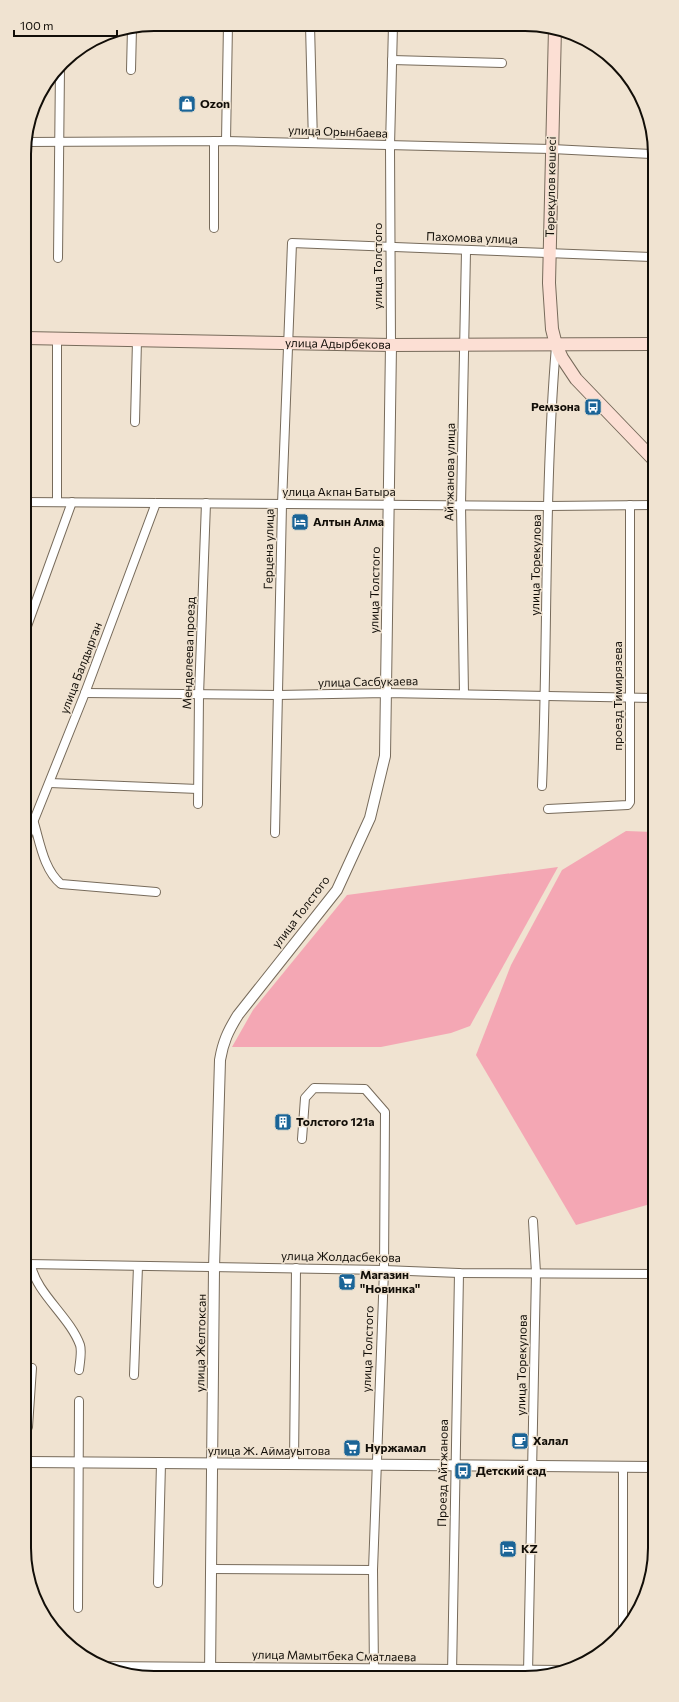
<svg xmlns="http://www.w3.org/2000/svg" width="679" height="1702" viewBox="0 0 679 1702" font-family="Commissioner,sans-serif">
<rect width="100%" height="100%" fill="#f0e3d1"/>
<!-- green -->
<g fill="#f4a7b4">
<polygon points="626,831 653,832 654,1203 576,1225 476,1055 511,965 562,870"/>
<polygon points="558,867 470,1026 451,1033 381,1047 232,1047 253,1010 347,895"/>
</g>
<g fill="none" stroke-linecap="round" stroke-linejoin="round">
<defs>
<g id="minor">
<polyline points="310,25 313,143"/>
<polyline points="392,60 502,63"/>
<polyline points="131,70 132,28"/>
<polyline points="226,141 228,24"/>
<polyline points="25,142 226,141 552,149 651,154"/>
<polyline points="214,228 214,141"/>
<polyline points="58,258 60,68"/>
<polyline points="391,345 390,146 393,25"/>
<polyline points="135,422 137,340"/>
<polyline points="25,502 548,506 652,505"/>
<polyline points="57,502 57,339"/>
<polyline points="26,629 72,502"/>
<polyline points="85,693 278,695 386,693 652,698"/>
<polyline points="464,694 461,505 466,251"/>
<polyline points="50,783 198,789"/>
<path d="M542 786C548 640 544 492 556 346"/>
<polyline points="198,804 199,695 206,503"/>
<polyline points="548,809 628,805 630,802 630,505"/>
<path d="M34 823C40 843 44 870 61 884L156 892"/>
<polyline points="275,833 282,504 292,243 651,257"/>
<polyline points="26,840 85,693 156,503"/>
<polyline points="302,1139 305,1098 314,1088 365,1089 385,1112 384,1270 373,1570 374,1674"/>
<polyline points="27,1264 384,1270 459,1273 654,1274"/>
<path d="M31 1265C36 1293 70 1317 80 1345 82 1351 80 1362 79 1370"/>
<polyline points="134,1375 138,1266"/>
<polyline points="28,1427 32,1368"/>
<polyline points="294,1464 296,1268"/>
<polyline points="623,1467 623,1633"/>
<polyline points="212,1569 373,1570"/>
<polyline points="158,1583 161,1463"/>
<polyline points="78,1608 79,1401"/>
<polyline points="101,1666 565,1670"/>
<polyline points="528,1673 536,1273 533,1221"/>
<polyline points="452,1674 459,1273"/>
</g>
<g id="tertiary">
<polyline points="28,1462 654,1467"/>
<path d="M210 1675 214 1268 220 1060C223 1042 228 1031 238 1015L337 890 370 818 385 756 391 345"/>
</g>
<g id="secondary">
<polyline points="555,28 549,283 552,329 556,345 562,358 576,379 652,458"/>
<path id="s1" d="M25 338 391 345 651 344"/>
</g>
</defs>
<!-- minor casing -->
<use href="#minor" stroke="#776b5b" stroke-width="10"/>
<!-- tertiary casing -->
<use href="#tertiary" stroke="#776b5b" stroke-width="12"/>
<!-- secondary casing -->
<use href="#secondary" stroke="#776b5b" stroke-width="14"/>
<!-- minor -->
<use href="#minor" stroke="#fff" stroke-width="8"/>
<!-- tertiary -->
<use href="#tertiary" stroke="#fff" stroke-width="10"/>
<!-- secondary -->
<use href="#secondary" stroke="#fcdfd4" stroke-width="12"/>
</g>
<!-- icons -->
<defs>
<symbol id="shop-square" viewBox="-11 -11 22 22"><rect x="-9" y="-9" width="18" height="18" rx="4" fill="#1a6497" stroke="#f0e3d1"/><path d="M-5-2.5h2.3a2.7 3.5 0 0 1 5.4 0H5L5.5 6h-11ZM-1.5-2.5h3a1.5 2.3 0 0 0-3 0Z" fill="#fff"/></symbol>
<symbol id="bus-square" viewBox="-11 -11 22 22"><rect x="-9" y="-9" width="18" height="18" rx="4" fill="#1a6497" stroke="#f0e3d1"/><path d="M-5-6H5V4H4V6H2V4H-2V6H-4V4H-5ZM-3.5-4V0h7V-4ZM-3.5 1.2v1.5H-2V1.2ZM2 1.2v1.5H3.5V1.2Z" fill="#fff"/></symbol>
<symbol id="hotel-square" viewBox="-11 -11 22 22"><rect x="-9" y="-9" width="18" height="18" rx="4" fill="#1a6497" stroke="#f0e3d1"/><path d="M-6-4.5h1.5V1H6V5H4.5V3h-9V5H-6ZM-4 0a1.8 1.8 0 1 1 3.6 0ZM.5 0V-2.5h3Q6-2.5 6 0Z" fill="#fff"/></symbol>
<symbol id="building-square" viewBox="-11 -11 22 22"><rect x="-9" y="-9" width="18" height="18" rx="4" fill="#1a6497" stroke="#f0e3d1"/><path d="M-4-6H4V6H1V3H-1V6H-4ZM-2.5-4.3h1.7v1.8h-1.7ZM.8-4.3h1.7v1.8H.8ZM-2.5-1h1.7V.8h-1.7ZM.8-1h1.7V.8H.8Z" fill="#fff"/></symbol>
<symbol id="supermarket-square" viewBox="-11 -11 22 22"><rect x="-9" y="-9" width="18" height="18" rx="4" fill="#1a6497" stroke="#f0e3d1"/><path d="M-6-5.5h2.5l.6 2H6L4.5 2H-2.5L-4.4-4H-6ZM-1.5 3.2a1.3 1.3 0 1 0 .1 0ZM3 3.2a1.3 1.3 0 1 0 .1 0Z" fill="#fff"/></symbol>
<symbol id="cafe-square" viewBox="-11 -11 22 22"><rect x="-9" y="-9" width="18" height="18" rx="4" fill="#1a6497" stroke="#f0e3d1"/><path d="M-5.5-4.5H6V0H3Q3 3.5 0 3.5H-2.5Q-5.5 3.5-5.5 0ZM3-3.2v2h1.7v-2ZM-6 4.5H4V6H-6Z" fill="#fff"/></symbol>
</defs>
<g fill-rule="evenodd">
<use href="#shop-square" x="177" y="94" width="20" height="20"/>
<use href="#bus-square" x="583" y="397" width="20" height="20"/>
<use href="#hotel-square" x="290" y="512" width="20" height="20"/>
<use href="#building-square" x="273" y="1112" width="20" height="20"/>
<use href="#supermarket-square" x="337" y="1272" width="20" height="20"/>
<use href="#cafe-square" x="510" y="1431" width="20" height="20"/>
<use href="#supermarket-square" x="342" y="1438" width="20" height="20"/>
<use href="#bus-square" x="453" y="1461" width="20" height="20"/>
<use href="#hotel-square" x="498" y="1539" width="20" height="20"/>
</g>
<g text-anchor="middle" stroke-width="3" stroke-linejoin="round" paint-order="stroke">
<!-- poi labels -->
<g font-size="12" font-weight="bold" fill="#120e08" stroke="#f0e3d1" text-anchor="start">
<text x="200" y="108">Ozon</text>
<text x="580" y="411" text-anchor="end">Ремзона</text>
<text x="313" y="526">Алтын Алма</text>
<text x="296" y="1126">Толстого 121а</text>
<text x="360" y="1279">Магазин<tspan x="360" dy="14">"Новинка"</tspan></text>
<text x="533" y="1445">Халал</text>
<text x="365" y="1452">Нуржамал</text>
<text x="476" y="1475">Детский сад</text>
<text x="521" y="1553">KZ</text>
</g>
<!-- street labels -->
<g font-size="12" fill="#120e08" stroke="#f0e3d1">
<text transform="translate(338 132) rotate(2)" y="4">улица Орынбаева</text>
<text transform="translate(551 187) rotate(-89)" y="4">Төреқұлов көшесі</text>
<text transform="translate(472 238) rotate(2)" y="4">Пахомова улица</text>
<text transform="translate(378 266) rotate(-90)" y="4">улица Толстого</text>
<text dy="4" stroke="none"><textPath href="#s1" startOffset="313">улица Адырбекова</textPath></text>
<text transform="translate(450 472) rotate(-89)" y="4">Айтжанова улица</text>
<text x="339" y="496">улица Акпан Батыра</text>
<text transform="translate(269 549) rotate(-89)" y="4">Герцена улица</text>
<text transform="translate(536 565) rotate(-89)" y="4">улица Торекулова</text>
<text transform="translate(375 590) rotate(-89)" y="4">улица Толстого</text>
<text transform="translate(189 653) rotate(-88)" y="4">Менделеева проезд</text>
<text transform="translate(81 668) rotate(-69)" y="4">улица Балдырган</text>
<text transform="translate(368 682) rotate(-1)" y="4">улица Сасбукаева</text>
<text transform="translate(618 696) rotate(-90)" y="4">проезд Тимирязева</text>
<text transform="translate(301 912) rotate(-53)" y="4">улица Толстого</text>
<text transform="translate(341 1257) rotate(1)" y="4">улица Жолдасбекова</text>
<text transform="translate(201 1343) rotate(-89)" y="4">улица Желтоксан</text>
<text transform="translate(368 1349) rotate(-88)" y="4">улица Толстого</text>
<text transform="translate(522 1365) rotate(-89)" y="4">улица Торекулова</text>
<text x="269" y="1455">улица Ж. Аймауытова</text>
<text transform="translate(443 1473) rotate(-89)" y="4">Проезд Айтжанова</text>
<text transform="translate(334 1656) rotate(1)" y="4">улица Мамытбека Сматлаева</text>
</g>
</g>
<!-- crop -->
<path d="M0 0H679V1702H0ZM154 31H525A123 123 0 0 1 648 154V1548A123 123 0 0 1 525 1671H154A123 123 0 0 1 31 1548V154A123 123 0 0 1 154 31Z" fill="#f0e3d1" fill-rule="evenodd"/>
<path fill="none" stroke="#120e08" stroke-width="2" d="M154 31H525A123 123 0 0 1 648 154V1548A123 123 0 0 1 525 1671H154A123 123 0 0 1 31 1548V154A123 123 0 0 1 154 31Z"/>
<!-- scale -->
<path d="M14 30v6h103v-6" fill="none" stroke="#120e08" stroke-width="2"/>
<text x="20" y="30" font-size="12" fill="#120e08" stroke="#f0e3d1" stroke-width="3" paint-order="stroke">100 m</text>
</svg>
